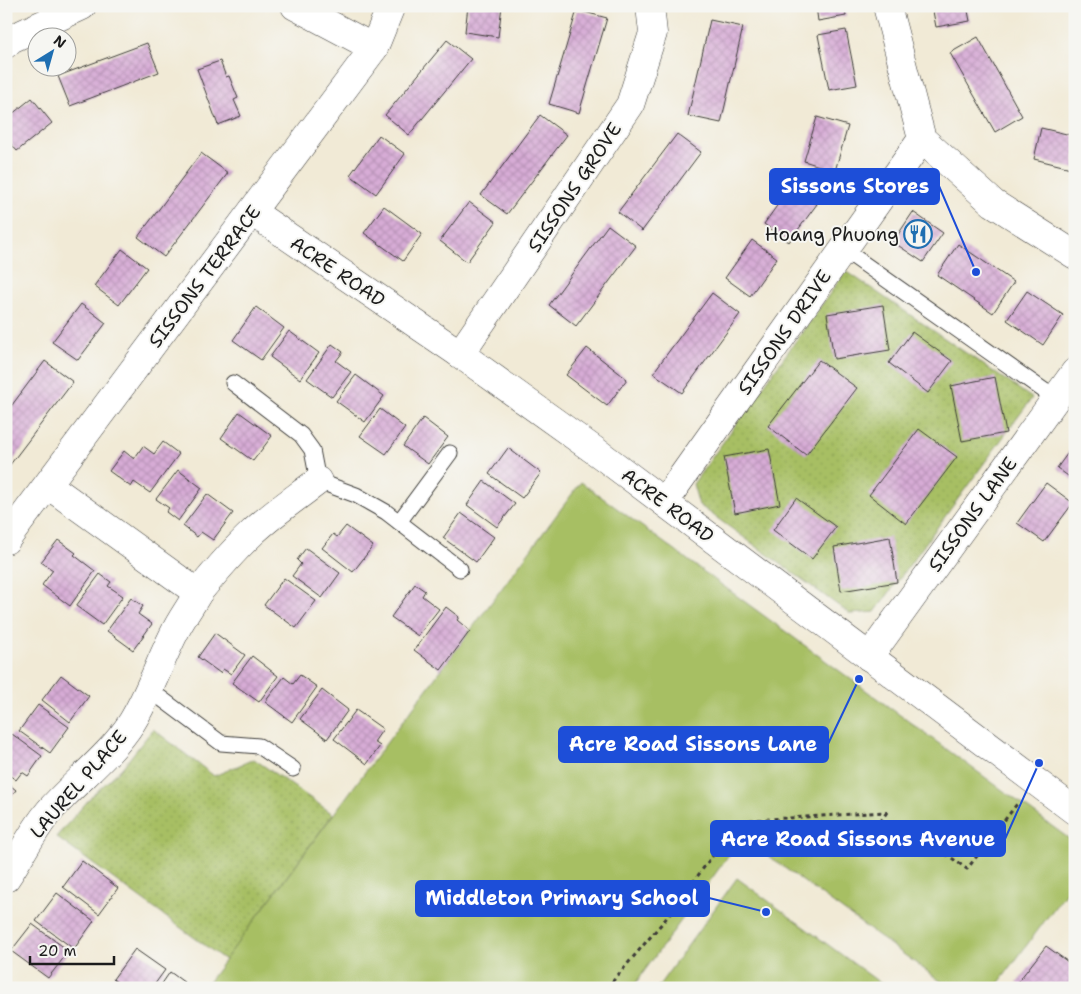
<svg xmlns="http://www.w3.org/2000/svg" width="1081" height="994" viewBox="0 0 1081 994" font-family="'Shantell Sans',sans-serif">
<defs>
<pattern id="grass-dots" width="8" height="8" patternUnits="userSpaceOnUse" patternTransform="scale(1.25)"><rect width="8" height="8" fill="#a7bf64"/><path d="M2 2h.1M6 6h.1" fill="none" stroke="#8fa456" stroke-width="1.8" stroke-linecap="round"/></pattern>
<pattern id="building-cross-hatch" width="8" height="8" patternUnits="userSpaceOnUse" patternTransform="scale(1.25)"><rect width="8" height="8" fill="#d7acd6"/><path d="M0 0l8 8M0 8l8-8" fill="none" stroke="#b893b7"/></pattern>
</defs>
<rect width="100%" height="100%" fill="#f6f6f2"/>
<filter id="ink" filterUnits="userSpaceOnUse"><feTurbulence type="fractalNoise" baseFrequency=".02" numOctaves="2"/><feDisplacementMap in="SourceGraphic" scale="10" xChannelSelector="R" yChannelSelector="G"/><feConvolveMatrix kernelMatrix="1 2 1 2 8 2 1 2 1" color-interpolation-filters="sRGB"/></filter>
<filter id="wash" filterUnits="userSpaceOnUse"><feTurbulence type="fractalNoise" baseFrequency=".0096" numOctaves="4" result="noise"/><feDisplacementMap in="SourceGraphic" scale="20" xChannelSelector="R" yChannelSelector="G"/><feGaussianBlur stdDeviation="1.12" result="paint"/><feColorMatrix in="noise" values="0 0 0 0 0 0 0 0 0 0 0 0 0 0 0 0 0 1.4 0 .05"/><feComposite in="paint" operator="in"/></filter>
<g filter="url(#wash)">
<rect width="100%" height="100%" fill="#f1ead6"/>
<!-- grass -->
<g fill="url(#grass-dots)" stroke="#626e40">
<polygon points="846,271 1032,398 875,612 850,614 699,505 693,484"/>
<polygon points="153,729 214,776 254,759 333,814 225,960 56,837 92,796 122,768"/>
</g>
<!-- park -->
<g fill="#a7bf64" stroke="#626e40">
<polygon points="581,482 1075,843 1075,880 995,988 950,988 742,837 632,988 204,988"/>
<polygon points="737,878 887,988 657,988"/>
</g>
<g id="blocks">
<!-- building -->
<g fill="url(#building-cross-hatch)">
<polygon points="468,6 502,6 498,37 465,32"/>
<polygon points="816,6 844,6 846,16 818,21"/>
<polygon points="932,6 967,6 970,21 936,27"/>
<polygon points="577,10 607,18 579,113 549,104"/>
<polygon points="710,20 743,27 721,123 688,116"/>
<polygon points="846,30 857,85 829,90 818,35"/>
<polygon points="978,37 1022,116 995,132 950,53"/>
<polygon points="447,40 471,59 409,135 385,115"/>
<polygon points="147,43 159,72 70,106 58,76"/>
<polygon points="220,61 226,77 229,76 238,98 234,100 241,116 218,125 197,69"/>
<polygon points="32,98 52,123 17,151 6,138 6,119"/>
<polygon points="540,115 567,135 507,214 481,195"/>
<polygon points="817,117 848,126 835,171 804,161"/>
<polygon points="1041,128 1075,136 1075,169 1034,159"/>
<polygon points="677,134 701,152 642,231 618,212"/>
<polygon points="379,135 405,154 376,194 350,175"/>
<polygon points="201,153 228,173 164,257 138,237"/>
<polygon points="791,186 817,204 789,242 764,224"/>
<polygon points="469,202 496,222 467,262 440,241"/>
<polygon points="384,206 422,234 403,261 364,233"/>
<polygon points="913,212 943,233 923,262 893,242"/>
<polygon points="608,225 636,246 576,326 549,305"/>
<polygon points="752,240 777,258 750,296 725,278"/>
<polygon points="958,244 1014,282 993,313 937,275"/>
<polygon points="122,249 147,268 119,305 94,286"/>
<polygon points="1027,291 1063,315 1043,345 1007,320"/>
<polygon points="712,293 740,314 682,393 653,373"/>
<polygon points="81,304 106,323 78,360 52,342"/>
<polygon points="883,305 890,350 834,359 827,314"/>
<polygon points="256,307 284,328 261,360 233,340"/>
<polygon points="289,331 319,353 300,379 270,357"/>
<polygon points="912,332 952,361 928,393 889,363"/>
<polygon points="332,344 343,352 336,361 351,372 332,397 307,379"/>
<polygon points="587,348 627,379 607,406 566,375"/>
<polygon points="819,360 857,388 806,455 768,426"/>
<polygon points="45,361 73,382 9,466 6,464 6,413"/>
<polygon points="356,375 384,396 365,422 336,401"/>
<polygon points="995,377 1006,433 962,441 951,386"/>
<polygon points="380,409 405,428 386,454 360,436"/>
<polygon points="239,412 272,436 253,461 221,438"/>
<polygon points="423,418 448,437 428,464 403,446"/>
<polygon points="919,429 957,457 906,524 869,495"/>
<polygon points="163,442 179,454 150,493 134,482 131,487 109,471 124,451 134,459 143,446 154,454"/>
<polygon points="1075,443 1075,481 1057,468"/>
<polygon points="508,448 541,473 522,498 489,474"/>
<polygon points="769,449 780,504 735,513 724,457"/>
<polygon points="178,470 202,488 178,521 166,512 169,508 156,499"/>
<polygon points="484,481 515,504 497,527 467,505"/>
<polygon points="1046,483 1073,503 1044,542 1017,523"/>
<polygon points="207,494 233,513 213,540 201,532 197,537 183,526"/>
<polygon points="796,498 836,527 812,559 773,530"/>
<polygon points="461,513 494,537 476,562 443,538"/>
<polygon points="346,526 373,546 353,572 322,548 333,534 337,537"/>
<polygon points="890,537 897,582 841,591 834,547"/>
<polygon points="58,540 76,553 74,555 95,571 70,606 42,585 53,570 41,562"/>
<polygon points="306,548 340,573 322,598 292,576 301,564 297,560"/>
<polygon points="100,574 111,582 108,586 123,596 102,625 76,606"/>
<polygon points="284,578 316,601 296,628 264,605"/>
<polygon points="415,584 425,591 422,596 439,609 418,636 391,617"/>
<polygon points="131,598 143,606 138,614 152,624 133,650 107,631"/>
<polygon points="446,607 459,617 457,620 470,631 441,670 414,650"/>
<polygon points="215,633 245,655 231,674 223,669 220,673 198,657"/>
<polygon points="252,656 278,676 259,702 232,683"/>
<polygon points="61,675 89,696 70,722 42,700"/>
<polygon points="300,675 317,687 292,722 265,702 284,677 293,684"/>
<polygon points="322,690 348,710 327,739 300,719"/>
<polygon points="38,705 69,727 50,753 19,731"/>
<polygon points="356,710 383,729 374,742 380,746 367,764 334,739"/>
<polygon points="12,734 42,756 28,776 22,772 16,780 6,773 6,743"/>
<polygon points="6,782 16,790 6,803"/>
<polygon points="82,861 118,888 99,914 63,887"/>
<polygon points="57,893 94,921 74,949 36,921"/>
<polygon points="32,924 69,951 48,978 11,951"/>
<polygon points="1046,946 1075,967 1075,988 1023,988 1017,983"/>
<polygon points="135,949 165,970 152,988 124,988 113,979"/>
<polygon points="170,972 192,988 159,988"/>
</g>
</g>
</g>
<g filter="url(#ink)">
<use href="#blocks" fill-opacity="0" stroke="#3c3b38" stroke-width="1"/>
<g fill="none" stroke-linecap="round" stroke-linejoin="round">
<defs>
<g id="lane">
<polyline points="843,249 1056,399"/>
<polyline points="233,383 301,435 312,450 318,481 356,495 386,512 460,569"/>
<polyline points="399,522 450,453"/>
<polyline points="150,690 221,743 259,746 293,769"/>
</g>
<g id="street">
<polyline points="295,6 374,48"/>
<polyline points="887,6 922,139 993,203 1075,255"/>
<polyline points="6,44 11,39 82,6"/>
<polyline points="252,212 460,354 601,455 1075,811"/>
<polyline points="460,354 630,105 653,33 650,6"/>
<path d="M48 485 198 593C215 572 232 552 252 533 272 514 296 498 318 481"/>
<polyline points="664,502 922,139"/>
<polyline points="6,540 374,48 391,6"/>
<polyline points="869,657 1075,372"/>
<path d="M6 878C22 855 33 829 52 808 78 779 111 755 132 722 151 691 161 657 178 626 184 615 192 604 198 593"/>
</g>
</defs>
<!-- lane casing -->
<use href="#lane" stroke="#3c3b38" stroke-width="17"/>
<!-- street casing -->
<use href="#street" stroke="#3c3b38" stroke-width="29"/>
<!-- path -->
<g stroke="#3c3b38" stroke-width="3" stroke-dasharray="4 4" stroke-linecap="butt">
<polyline points="887,812 880,822 921,851 928,841 967,869 1017,804"/>
<polyline points="607,988 669,915 738,821 887,812"/>
</g>
<!-- lane -->
<use href="#lane" stroke="#fff" stroke-width="15"/>
<!-- street -->
<use href="#street" stroke="#fff" stroke-width="28"/>
</g>
</g>
<!-- icons -->
<defs>
<symbol id="restaurant-ring" viewBox="-11 -11 22 22"><circle r="9.5" fill="#f6f6f2" stroke="#1f6fb2" stroke-width="1.5"/><path d="M-5-6h1v4h1v-4h1v4h1v-4h1v5L-1.5 .5V6h-2V.5L-5-1ZM5-6V6H3V1.5H1.5Q1.5-4 5-6Z" fill="#1f6fb2"/></symbol>
</defs>
<g fill-rule="evenodd">
<use href="#restaurant-ring" x="902" y="218" width="32" height="32"/>
</g>
<g text-anchor="middle" stroke-width="4" stroke-linejoin="round" paint-order="stroke">
<!-- street labels -->
<g font-size="19" fill="#1c1c1c" stroke="#f6f6f2">
<text transform="translate(574 187) rotate(-56)" y="7">SISSONS GROVE</text>
<text transform="translate(338 271) rotate(34)" y="7">ACRE ROAD</text>
<text transform="translate(204 276) rotate(-53)" y="7">SISSONS TERRACE</text>
<text transform="translate(784 332) rotate(-55)" y="7">SISSONS DRIVE</text>
<text transform="translate(668 505) rotate(37)" y="7">ACRE ROAD</text>
<text transform="translate(972 514) rotate(-54)" y="7">SISSONS LANE</text>
<text transform="translate(78 784) rotate(-49)" y="7">LAUREL PLACE</text>
</g>
<!-- poi labels -->
<g font-size="19" fill="#1c1c1c" stroke="#f6f6f2" text-anchor="end">
<text x="899" y="241">Hoang Phuong</text>
</g>
</g>
<!-- callouts -->
<path fill="none" stroke="#1d4ed8" stroke-width="2" d="M976 272L939 186M859 679L828 744M1039 763L1005 839M766 912L709 898"/>
<g fill="#1d4ed8" stroke="#f6f6f2" stroke-width="2">
<circle cx="976" cy="272" r="5"/>
<circle cx="859" cy="679" r="5"/>
<circle cx="1039" cy="763" r="5"/>
<circle cx="766" cy="912" r="5"/>
</g>
<g fill="#1d4ed8" stroke="#1d4ed8" stroke-width="2">
<rect x="770" y="169" width="169" height="35" rx="5"/>
<rect x="559" y="727" width="269" height="35" rx="5"/>
<rect x="711" y="821" width="294" height="35" rx="5"/>
<rect x="416" y="881" width="293" height="35" rx="5"/>
</g>
<g font-size="20" text-anchor="middle" font-weight="bold" fill="#fff">
<text x="855" y="193">Sissons Stores</text>
<text x="693" y="751">Acre Road Sissons Lane</text>
<text x="858" y="846">Acre Road Sissons Avenue</text>
<text x="562" y="905">Middleton Primary School</text>
</g>
<!-- margin -->
<rect width="1081" height="994" fill="none" stroke="#f6f6f2" stroke-width="25"/>
<!-- north arrow -->
<g transform="translate(52 52) rotate(37)"><circle r="24" fill="#f6f6f2" stroke="#9f9f9c"/>
<path d="M0-4L9 19L0 12L-9 19Z" fill="#1f6fb2"/>
<text y="-8" font-size="14" font-weight="bold" text-anchor="middle" fill="#1c1c1c">N</text>
</g>
<!-- scale -->
<path d="M30 956v8h84v-8" fill="none" stroke="#1c1c1c" stroke-width="2.5"/>
<text x="38" y="956" font-size="15" fill="#1c1c1c" stroke="#f6f6f2" stroke-width="4" paint-order="stroke">20 m</text>
</svg>
